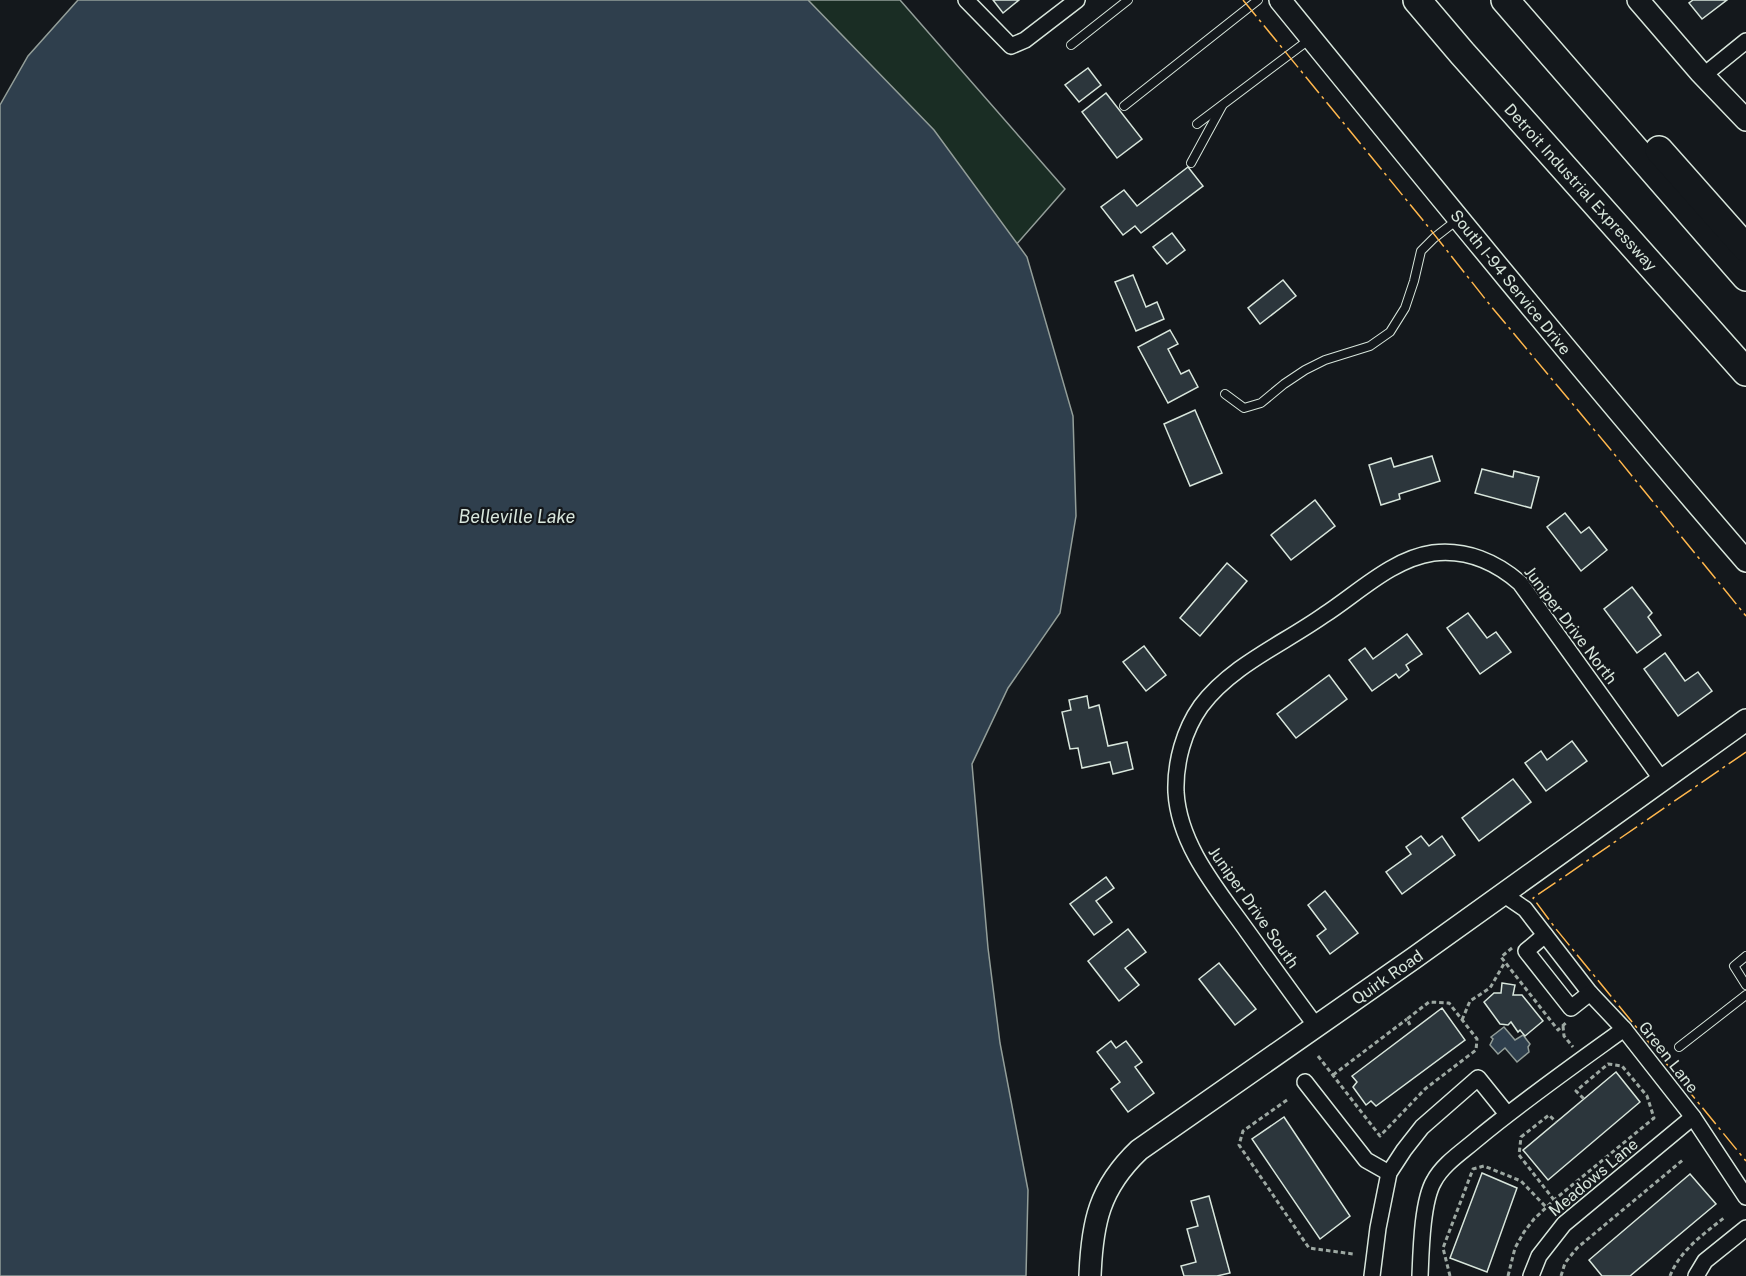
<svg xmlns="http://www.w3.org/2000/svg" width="1746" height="1276" viewBox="0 0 1746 1276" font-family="'Public Sans',sans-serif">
<rect width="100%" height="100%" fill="#14181c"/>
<!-- green -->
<polygon fill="#1a2d24" stroke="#939e99" stroke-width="1.5" points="699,0 900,0 1065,189 957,312"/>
<!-- water -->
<g fill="#2f3f4d" stroke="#939e99" stroke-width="1.5">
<polygon points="78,0 808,0 934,130 1027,257 1073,416 1076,516 1060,613 1008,688 972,764 988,948 1000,1043 1028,1190 1026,1276 0,1276 0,105 28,56"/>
<polygon points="1504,1027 1515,1040 1523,1035 1530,1044 1528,1047 1529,1052 1517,1062 1505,1048 1498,1054 1490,1045 1493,1039 1491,1037"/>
</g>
<!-- building -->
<g fill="#2c363c" stroke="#d8e6dc" stroke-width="1.5">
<polygon points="993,0 1019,0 1003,13"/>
<polygon points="1693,0 1727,0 1702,19 1689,3"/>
<polygon points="1088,68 1101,85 1079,102 1065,85"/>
<polygon points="1106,93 1142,139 1117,158 1082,112"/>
<polygon points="1188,167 1203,186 1141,233 1135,226 1123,235 1101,207 1124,190 1137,206"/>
<polygon points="1172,233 1185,250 1167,264 1153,247"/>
<polygon points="1133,275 1146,307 1157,302 1164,319 1136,331 1115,282"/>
<polygon points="1283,280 1296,296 1260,324 1248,308"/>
<polygon points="1170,330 1178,344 1168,349 1181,374 1189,370 1198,387 1168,403 1138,347"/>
<polygon points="1195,410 1222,473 1190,486 1164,424"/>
<polygon points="1432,456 1440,481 1399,494 1400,499 1381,505 1369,465 1391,458 1394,467"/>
<polygon points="1482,469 1513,477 1514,471 1539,477 1531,508 1475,493"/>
<polygon points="1315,500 1335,526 1291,560 1271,535"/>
<polygon points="1565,513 1581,533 1589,527 1607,550 1581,571 1547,527"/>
<polygon points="1227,563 1247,581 1200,636 1180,618"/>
<polygon points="1632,587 1652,613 1648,617 1661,635 1637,653 1604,609"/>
<polygon points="1468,613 1487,638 1496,632 1511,652 1480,674 1447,628"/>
<polygon points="1407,634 1422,654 1406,665 1409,670 1399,678 1396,674 1372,691 1349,660 1365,648 1373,659"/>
<polygon points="1144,646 1166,675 1146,691 1123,662"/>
<polygon points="1665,653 1685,681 1698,672 1712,691 1678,716 1644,669"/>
<polygon points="1329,675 1347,699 1296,738 1277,714"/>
<polygon points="1087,696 1089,708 1099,705 1108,746 1127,742 1133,769 1113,774 1110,762 1082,768 1078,748 1070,749 1062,712 1071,710 1069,700"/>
<polygon points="1572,741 1587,761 1546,791 1525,763 1541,751 1547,760"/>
<polygon points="1513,779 1531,802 1479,841 1462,818"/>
<polygon points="1421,836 1429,846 1442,836 1455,855 1402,894 1386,872 1411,854 1406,847"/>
<polygon points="1106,877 1114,888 1096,901 1112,922 1094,935 1070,904"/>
<polygon points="1325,891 1358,933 1330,954 1317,936 1326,929 1308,905"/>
<polygon points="1128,929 1146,952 1125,968 1139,985 1119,1001 1088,961"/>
<polygon points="1219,963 1256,1009 1235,1025 1199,979"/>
<polygon points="1502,983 1515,985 1513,995 1522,995 1543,1021 1525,1036 1520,1030 1518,1032 1511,1022 1508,1025 1500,1024 1484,1002 1494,993 1501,993"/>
<polygon points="1442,1008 1465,1040 1376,1106 1371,1101 1366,1105 1353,1087 1357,1082 1352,1076"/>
<polygon points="1111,1041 1116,1048 1126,1041 1142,1062 1135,1067 1154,1093 1128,1112 1111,1089 1120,1082 1097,1052"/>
<polygon points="1616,1072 1640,1102 1548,1180 1523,1150"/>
<polygon points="1284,1117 1350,1216 1320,1239 1252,1139"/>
<polygon points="1482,1173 1517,1188 1487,1272 1450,1258"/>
<polygon points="1690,1174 1716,1204 1630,1276 1602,1276 1589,1260"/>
<polygon points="1209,1196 1230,1273 1217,1276 1184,1276 1181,1266 1196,1262 1187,1229 1198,1226 1191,1201"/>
</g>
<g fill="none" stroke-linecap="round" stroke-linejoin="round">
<defs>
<g id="lane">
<polyline points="1071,45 1128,0"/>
<polyline points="1124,106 1258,0"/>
<polyline points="1197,124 1310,39"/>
<polyline points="1191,163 1222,106"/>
<polyline points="1225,394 1244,408 1261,403 1284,384 1305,370 1325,360 1370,346 1390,332 1405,308 1414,281 1421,251 1434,238 1457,220"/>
<polyline points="1746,956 1734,966 1746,985"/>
<polyline points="1679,1047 1746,995"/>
</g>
<g id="street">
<polyline points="966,0 1011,46 1025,40 1077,0"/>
<polyline points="1704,75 1746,41"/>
<polyline points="1503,894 1525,909 1590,993 1624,1029 1693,1117 1746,1197"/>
<polyline points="1545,935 1526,951 1571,1008 1590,993"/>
<path d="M1316 1026C1293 995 1270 963 1247 931 1217 889 1179 845 1176 792 1175 762 1184 730 1201 706 1232 665 1283 644 1324 615 1358 593 1392 559 1433 553 1466 549 1496 562 1520 583L1662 780"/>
<polyline points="1305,1082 1366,1160 1389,1173"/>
<polyline points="1372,1276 1378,1228 1389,1173 1404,1150 1422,1127 1478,1078 1507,1114"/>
<path d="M1420 1276C1421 1252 1422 1201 1434 1181 1443 1164 1462 1152 1477 1139 1524 1100 1574 1065 1624 1029"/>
<polyline points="1531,1276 1539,1256 1564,1224 1693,1117"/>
<polyline points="1696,1276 1705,1261 1746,1228"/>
</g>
<g id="secondary">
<path d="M1280 0C1433 188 1587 377 1746 561"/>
<polyline points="1638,0 1700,72 1746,120"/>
<path d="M1090 1276C1092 1223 1099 1188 1139 1150L1414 958 1746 720"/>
</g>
<g id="highway">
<polyline points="1417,0 1462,53 1746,372"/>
<polyline points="1505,0 1746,277"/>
<polyline points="1659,150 1746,248"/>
</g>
</defs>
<!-- lane casing -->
<use href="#lane" stroke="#d8e6dc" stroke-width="10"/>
<!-- street casing -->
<use href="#street" stroke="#d8e6dc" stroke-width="18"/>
<!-- secondary casing -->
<use href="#secondary" stroke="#d8e6dc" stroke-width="24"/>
<!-- highway casing -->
<use href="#highway" stroke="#d8e6dc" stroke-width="30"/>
<!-- path -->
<g stroke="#9da8a2" stroke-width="3" stroke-dasharray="4.5 3" stroke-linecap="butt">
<polyline points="1512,948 1501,957 1558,1030 1567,1022"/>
<polyline points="1462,1020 1470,1001 1490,988 1505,962"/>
<polyline points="1563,1026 1564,1036 1573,1047"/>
<polyline points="1318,1056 1380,1136 1425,1089 1476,1050 1477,1039 1449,1003 1429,1002 1407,1019 1410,1025"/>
<polyline points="1333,1075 1407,1019"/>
<polyline points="1287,1100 1243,1131 1239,1145 1309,1248 1353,1254"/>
<polyline points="1554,1200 1519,1155 1521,1137 1549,1115 1556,1122"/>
<polyline points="1450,1276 1443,1248 1473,1169 1484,1166 1521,1181 1546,1207"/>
<polyline points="1508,1276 1515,1248 1524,1232 1534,1219 1554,1200 1654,1118 1647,1096 1622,1066 1608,1064 1576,1091 1584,1099"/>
<polyline points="1561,1276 1565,1263 1577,1248 1684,1159"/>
<path d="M1670 1276C1680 1250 1704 1234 1725 1217"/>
</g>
<!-- lane -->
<use href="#lane" stroke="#14181c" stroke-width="8"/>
<!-- street -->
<use href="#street" stroke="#14181c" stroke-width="15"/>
<!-- secondary -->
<use href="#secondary" stroke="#14181c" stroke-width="21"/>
<!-- highway -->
<use href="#highway" stroke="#14181c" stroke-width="27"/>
<!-- power -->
<g stroke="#ffb74d" stroke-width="1.5" stroke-dasharray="21 4.5 3 4.5" stroke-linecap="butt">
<polyline points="1243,0 1422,219 1490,305 1606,444 1746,616"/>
<polyline points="1746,752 1533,898 1556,929 1746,1161"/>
</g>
</g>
<g text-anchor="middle" stroke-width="4.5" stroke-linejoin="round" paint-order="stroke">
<!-- street labels -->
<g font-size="16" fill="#d8e6dc" stroke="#14181c">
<text transform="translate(1581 187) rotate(48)" y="6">Detroit Industrial Expressway</text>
<text transform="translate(1511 282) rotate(51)" y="6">South I-94 Service Drive</text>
<text transform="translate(1571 625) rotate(53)" y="6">Juniper Drive North</text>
<text transform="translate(1254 907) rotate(55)" y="6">Juniper Drive South</text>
<text transform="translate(1387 977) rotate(-35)" y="6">Quirk Road</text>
<text transform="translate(1669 1057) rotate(52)" y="6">Green Lane</text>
<text transform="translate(1593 1177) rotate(-40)" y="6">Meadows Lane</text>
</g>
<!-- water labels -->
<g font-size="18" font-style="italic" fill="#d8e6dc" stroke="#14181c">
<text x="517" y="523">Belleville Lake</text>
</g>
</g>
</svg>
